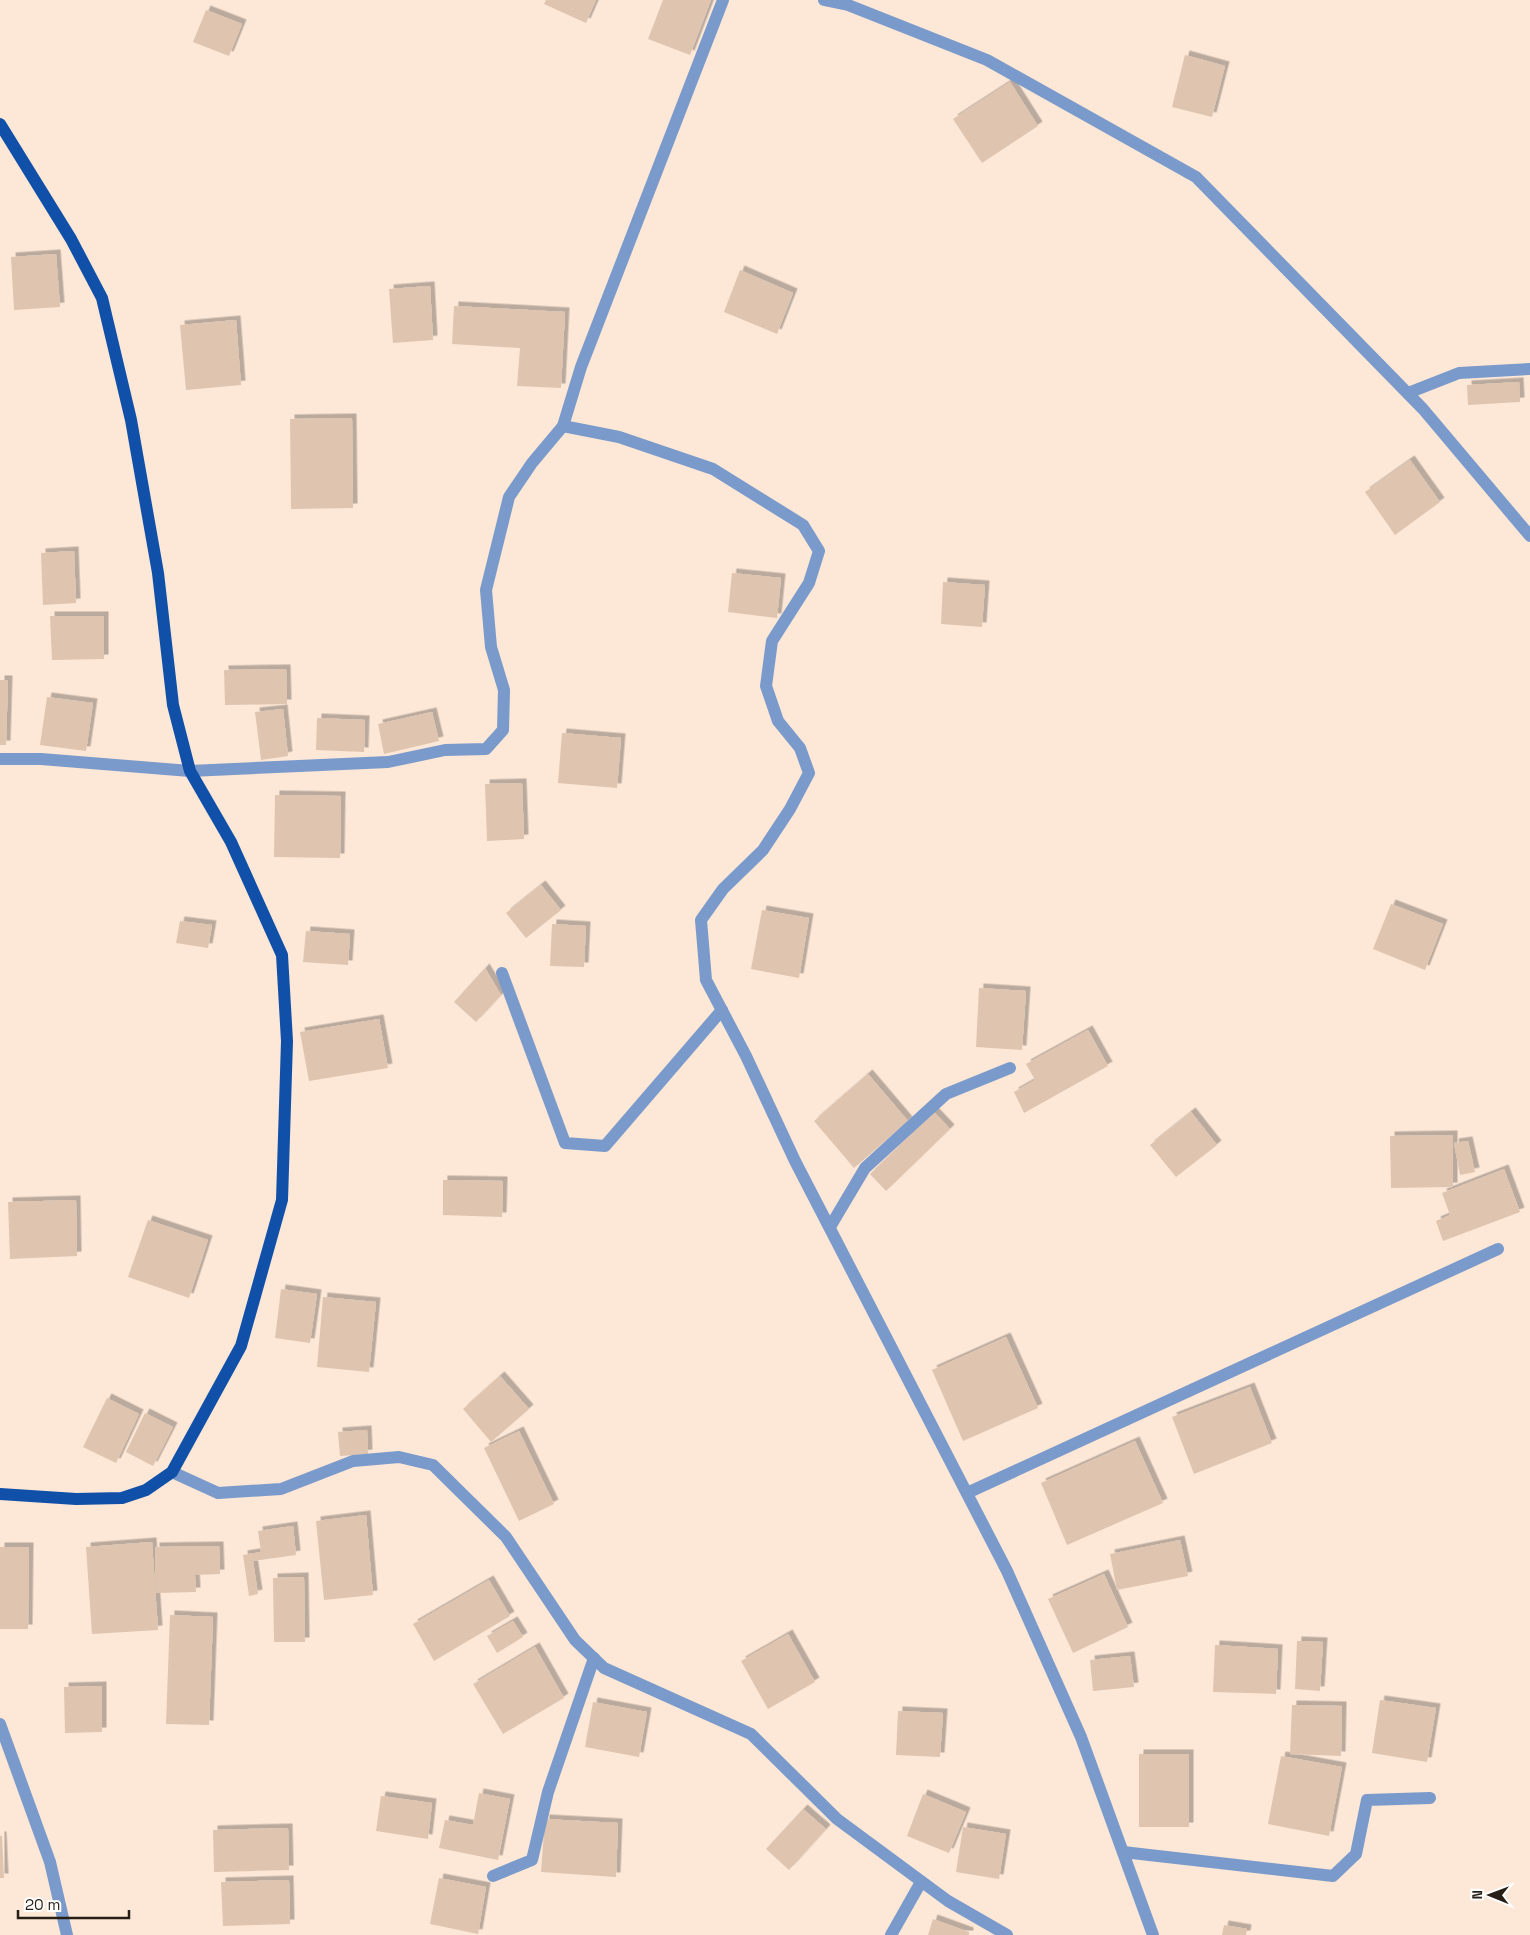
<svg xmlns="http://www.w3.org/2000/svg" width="1530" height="1935" viewBox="0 0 1530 1935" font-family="'Space Grotesk',sans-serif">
<defs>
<filter id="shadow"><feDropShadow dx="4.5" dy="-4.5" stdDeviation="0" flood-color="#0004"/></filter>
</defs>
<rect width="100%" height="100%" fill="#fde7d6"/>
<!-- building -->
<g fill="#dfc5b0" filter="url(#shadow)">
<polygon points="546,0 596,0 586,23 544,4"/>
<polygon points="663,0 711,0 690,55 648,39"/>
<polygon points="206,10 242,24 229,56 193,42"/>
<polygon points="1185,55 1225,66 1212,117 1172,107"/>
<polygon points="1010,82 1038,126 982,163 953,119"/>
<polygon points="56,254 60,307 14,310 11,257"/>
<polygon points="740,270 793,293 777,334 724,312"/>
<polygon points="430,286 433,340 393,343 389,289"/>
<polygon points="454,306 565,312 561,388 517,386 520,348 452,344"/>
<polygon points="236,320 241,385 186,390 180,325"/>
<polygon points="1519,382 1520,402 1468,405 1467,385"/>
<polygon points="352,418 353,508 291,509 290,419"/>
<polygon points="1410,460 1440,502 1395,535 1365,492"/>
<polygon points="74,551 76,603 43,605 41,553"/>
<polygon points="732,573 781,578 777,618 728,612"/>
<polygon points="943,582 985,585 982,627 941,624"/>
<polygon points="50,616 104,616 104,659 52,660"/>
<polygon points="286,669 287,704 225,705 224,670"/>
<polygon points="0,680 8,680 6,745 0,745"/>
<polygon points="47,697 93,703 86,751 40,745"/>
<polygon points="283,709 288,756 261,760 255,712"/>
<polygon points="432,712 439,741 384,754 378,724"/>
<polygon points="317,718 365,720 364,752 316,750"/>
<polygon points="562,733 621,738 617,788 558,783"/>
<polygon points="522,783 524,839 487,841 485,784"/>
<polygon points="275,795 341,796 340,858 274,857"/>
<polygon points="541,885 561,910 526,938 506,913"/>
<polygon points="1391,904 1443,924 1425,970 1373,949"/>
<polygon points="762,910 809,918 799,978 751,969"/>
<polygon points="180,921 212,925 208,948 176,943"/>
<polygon points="552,924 586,926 584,967 550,966"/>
<polygon points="306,931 350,934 348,965 303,962"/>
<polygon points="485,968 501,995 476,1022 454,1002"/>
<polygon points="979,988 1026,991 1022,1050 976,1047"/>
<polygon points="379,1019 388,1068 309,1081 300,1032"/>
<polygon points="1088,1030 1108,1066 1024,1113 1014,1092 1035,1080 1026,1064"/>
<polygon points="868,1074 908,1121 854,1168 814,1121"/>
<polygon points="934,1112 950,1129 886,1191 870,1174"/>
<polygon points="1191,1112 1217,1145 1176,1177 1150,1145"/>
<polygon points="1453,1135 1453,1187 1391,1188 1390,1136"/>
<polygon points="1468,1141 1475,1172 1460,1175 1454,1143"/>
<polygon points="1504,1169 1520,1212 1443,1241 1436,1221 1450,1215 1442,1193"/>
<polygon points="443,1180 503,1181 502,1217 443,1215"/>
<polygon points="76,1200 77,1256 10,1259 8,1202"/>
<polygon points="148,1220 208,1240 189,1298 128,1277"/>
<polygon points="281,1289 317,1294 310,1343 275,1338"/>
<polygon points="323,1297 376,1302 369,1372 317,1367"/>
<polygon points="1006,1337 1038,1408 963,1441 932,1370"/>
<polygon points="500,1376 529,1409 491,1442 463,1409"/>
<polygon points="1250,1387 1272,1443 1194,1474 1172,1417"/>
<polygon points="107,1398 139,1414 116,1463 83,1447"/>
<polygon points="145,1413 173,1427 153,1466 126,1452"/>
<polygon points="367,1430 368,1454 340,1456 338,1432"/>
<polygon points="519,1431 554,1504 519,1521 484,1448"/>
<polygon points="1135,1441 1163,1503 1067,1545 1041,1483"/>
<polygon points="366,1515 373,1595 324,1600 316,1521"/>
<polygon points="293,1526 296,1555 253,1561 258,1594 249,1596 243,1555 261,1552 258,1531"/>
<polygon points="1180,1540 1188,1576 1117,1590 1110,1554"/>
<polygon points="152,1542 158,1630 92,1634 86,1547"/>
<polygon points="219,1546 220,1574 195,1575 196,1592 156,1593 155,1547"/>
<polygon points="0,1547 29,1547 28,1629 0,1629"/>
<polygon points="1104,1574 1128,1627 1073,1653 1048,1599"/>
<polygon points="304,1577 305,1642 274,1642 273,1578"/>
<polygon points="489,1580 510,1616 434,1661 413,1624"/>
<polygon points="170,1615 213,1617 209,1725 166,1724"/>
<polygon points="513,1621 523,1637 497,1653 487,1636"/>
<polygon points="788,1634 815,1682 768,1709 741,1661"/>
<polygon points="1297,1641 1323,1642 1320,1691 1295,1689"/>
<polygon points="1215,1645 1278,1649 1276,1694 1213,1692"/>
<polygon points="535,1647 564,1698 503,1734 473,1684"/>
<polygon points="1130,1656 1134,1687 1093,1691 1090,1660"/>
<polygon points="102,1686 102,1732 65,1733 64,1687"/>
<polygon points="1380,1700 1436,1708 1427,1762 1372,1753"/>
<polygon points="593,1702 647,1712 639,1757 585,1747"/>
<polygon points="1292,1705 1342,1706 1341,1756 1290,1754"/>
<polygon points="898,1711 943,1713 940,1757 896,1755"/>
<rect x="1139" y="1754" width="50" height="73"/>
<polygon points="1281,1756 1342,1767 1329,1836 1268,1824"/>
<polygon points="479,1793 510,1799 498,1860 439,1848 445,1820 473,1825"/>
<polygon points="923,1794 966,1812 949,1853 907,1836"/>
<polygon points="381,1796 432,1803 428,1839 376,1831"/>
<polygon points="803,1809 826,1829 789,1870 766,1849"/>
<polygon points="545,1819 618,1823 616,1877 541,1872"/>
<polygon points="963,1827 1006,1834 999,1879 956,1872"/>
<polygon points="288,1828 289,1870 214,1872 213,1830"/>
<polygon points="0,1836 2,1836 4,1878 0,1878"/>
<polygon points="439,1878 486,1887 478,1934 430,1924"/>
<polygon points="289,1880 290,1924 223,1926 221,1882"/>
<polygon points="933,1919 969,1932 969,1935 928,1935"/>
<polygon points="1224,1925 1247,1929 1246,1935 1222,1935"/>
</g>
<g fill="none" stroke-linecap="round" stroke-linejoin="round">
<!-- minor -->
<g stroke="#799acb" stroke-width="12">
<polyline points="824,0 848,5 987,60 1196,177 1423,409 1530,536"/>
<polyline points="1408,393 1459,373 1530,369"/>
<polyline points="563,426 619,437 713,469 803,525 819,551 809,583 772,641 766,686 778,721 800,748 809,773 790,809 763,850 723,889 701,920 706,980 746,1056 795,1161 1007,1571 1081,1737 1153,1935"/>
<polyline points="0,759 41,759 190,771 388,762 445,750 486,749 503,730 504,690 491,647 486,590 509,497 532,463 563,426 581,367 723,0"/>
<polyline points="502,973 565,1143 605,1146 722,1010"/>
<polyline points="830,1227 865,1168 946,1094 1010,1068"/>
<polyline points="172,1472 218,1493 281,1489 353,1461 399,1457 433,1465 506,1537 575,1640 604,1668 751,1734 837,1819 948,1901 1007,1935"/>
<polyline points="967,1493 1498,1249"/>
<polyline points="0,1724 50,1862 67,1935"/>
<polyline points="1123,1852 1333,1876 1356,1854 1367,1800 1430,1798"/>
<polyline points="493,1876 532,1860 548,1792 594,1658"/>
<polyline points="891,1935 921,1882"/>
</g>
<!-- major -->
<polyline stroke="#1150a8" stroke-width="12" points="0,124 71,239 102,298 131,420 158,573 173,705 190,771 231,842 282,955 287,1041 282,1200 241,1346 172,1472 146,1490 122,1498 76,1499 0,1494"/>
</g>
<!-- north arrow -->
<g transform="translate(1490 1895) rotate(271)" stroke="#ffffff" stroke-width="4" paint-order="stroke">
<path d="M0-4L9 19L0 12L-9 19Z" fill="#271e16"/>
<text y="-8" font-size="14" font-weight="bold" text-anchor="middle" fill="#271e16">N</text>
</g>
<!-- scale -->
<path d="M18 1910v8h111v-8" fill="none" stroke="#271e16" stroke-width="2.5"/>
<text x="25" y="1910" font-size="15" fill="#271e16" stroke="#ffffff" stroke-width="4" paint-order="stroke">20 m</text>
</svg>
